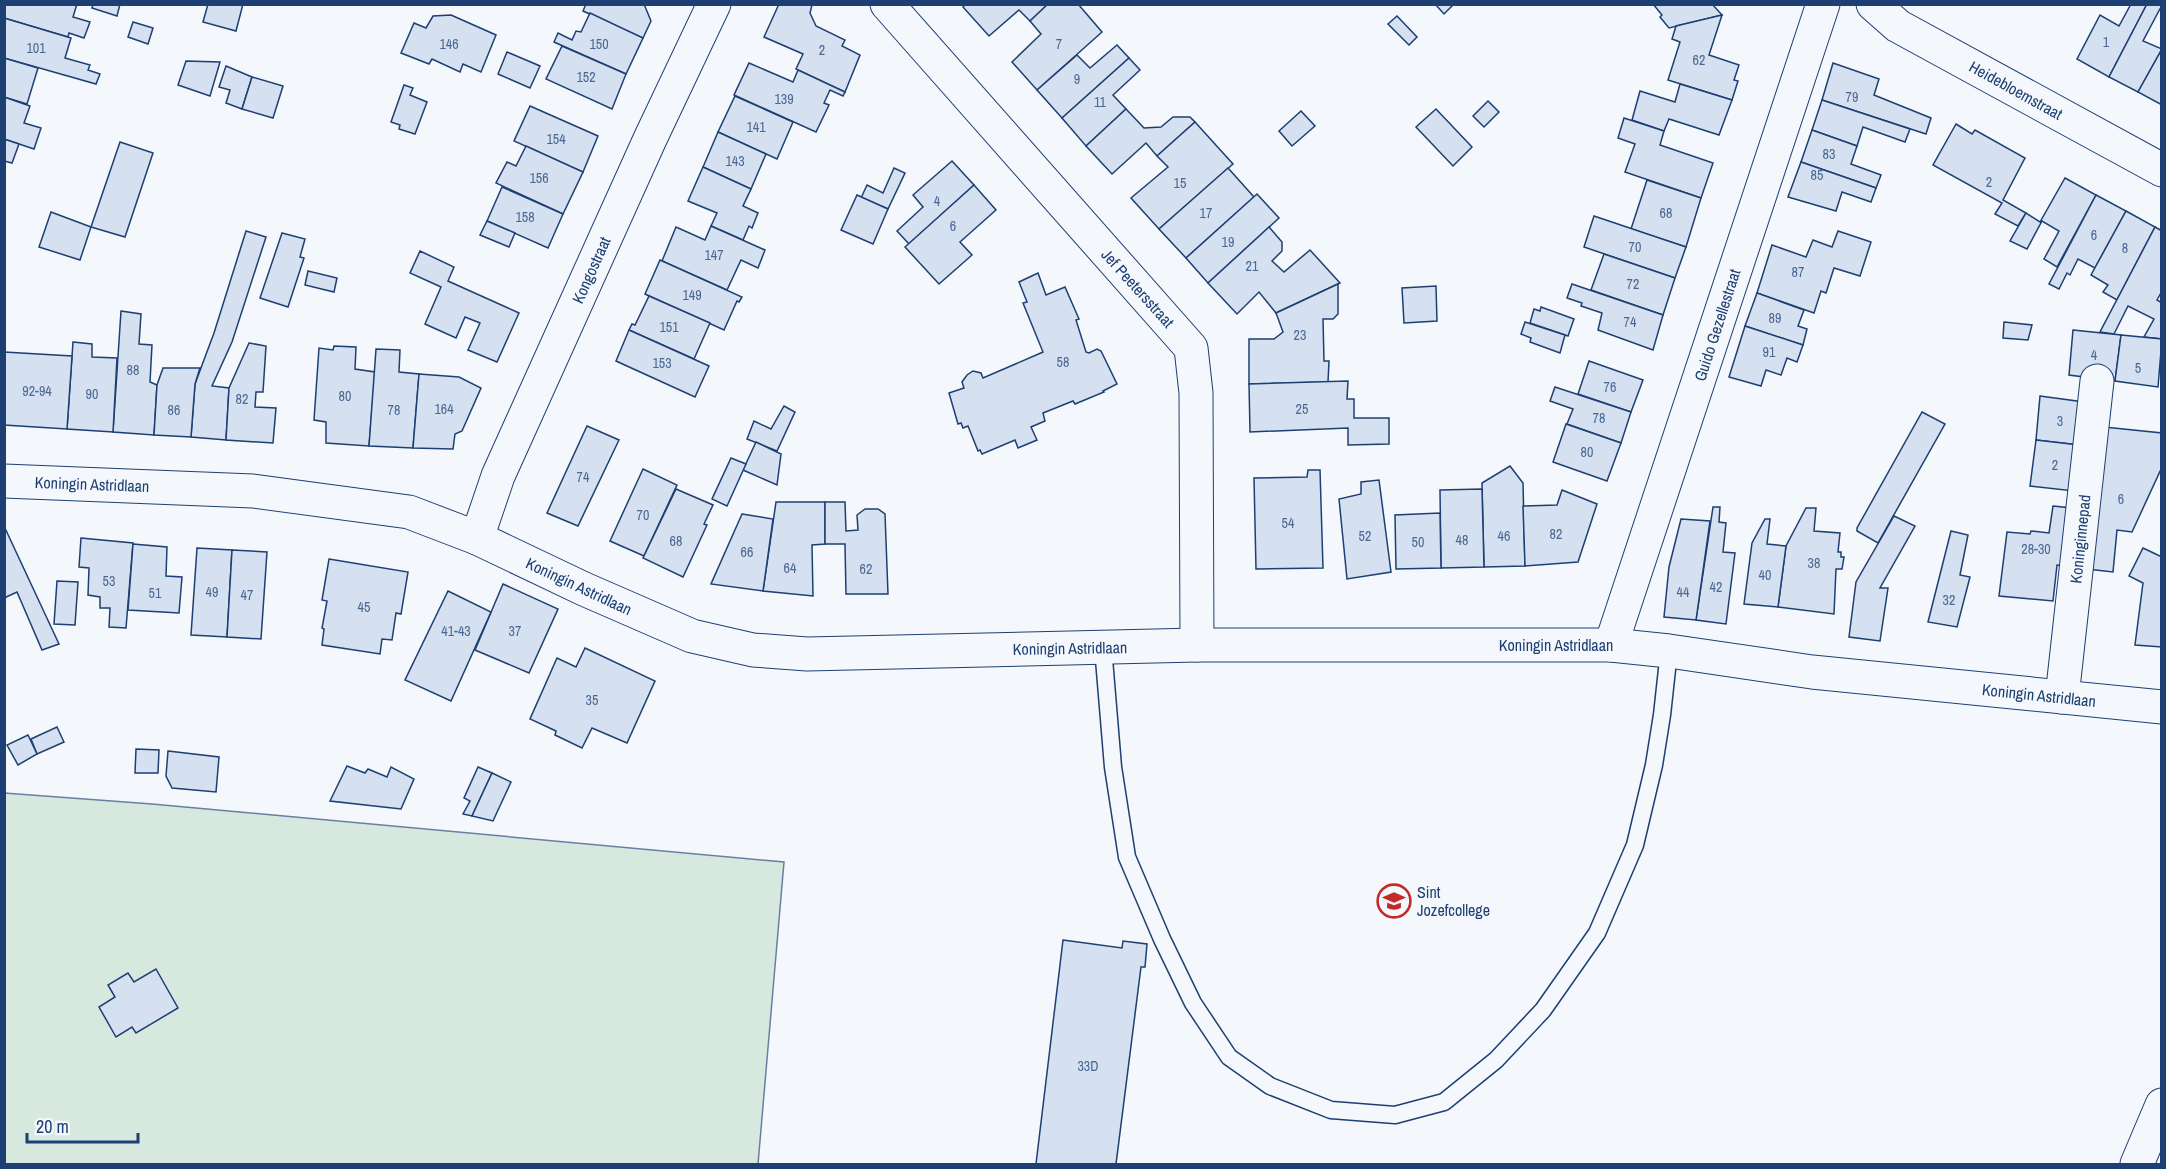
<svg xmlns="http://www.w3.org/2000/svg" width="2166" height="1169" viewBox="0 0 2166 1169" font-family="'Archivo Narrow',sans-serif">
<rect width="100%" height="100%" fill="#f4f7fb"/>
<!-- green -->
<polygon fill="#d7e8df" stroke="#687fa3" stroke-width="1.5" points="4,793 152,804 784,862 758,1164 5,1164"/>
<!-- building -->
<g fill="#d5e0f0" stroke="#1d3f73" stroke-width="1.5">
<polygon points="4,4 77,4 73,17 90,22 84,38 69,33 68,37 4,18"/>
<polygon points="93,4 120,4 117,16 92,8"/>
<polygon points="208,4 243,4 236,31 203,22"/>
<polygon points="586,4 644,4 651,21 643,38 583,11"/>
<polygon points="779,4 812,5 810,13 816,26 845,40 842,46 860,55 845,92 796,69 803,54 764,37"/>
<polygon points="965,4 1048,4 1030,21 1019,10 989,36 963,7"/>
<polygon points="1048,4 1078,4 1102,32 1037,90 1012,62 1041,34 1030,21"/>
<polygon points="1435,4 1454,4 1444,14"/>
<polygon points="1653,4 1712,4 1722,15 1669,28 1660,17 1662,15"/>
<polygon points="2131,4 2147,4 2109,77 2077,59 2100,15 2119,26"/>
<polygon points="2147,4 2162,5 2143,41 2162,49 2138,92 2109,77"/>
<polygon points="590,13 643,38 626,74 554,42 558,33 572,40 576,31 581,32"/>
<polygon points="451,15 496,35 481,72 463,64 460,72 432,59 429,64 401,53 414,23 426,28 433,16"/>
<polygon points="1722,15 1709,55 1739,65 1734,80 1738,81 1732,100 1668,80 1680,42 1672,39 1676,26"/>
<polygon points="1397,16 1417,37 1409,45 1388,24"/>
<polygon points="4,18 71,38 65,58 90,65 88,70 100,74 96,84 4,58"/>
<polygon points="133,22 153,28 148,44 128,37"/>
<polygon points="1117,45 1129,58 1062,118 1037,90 1077,55 1090,68"/>
<polygon points="562,46 626,74 612,109 546,79"/>
<polygon points="2162,49 2162,105 2138,92"/>
<polygon points="507,52 540,66 530,88 498,74"/>
<polygon points="4,58 38,68 27,104 4,97"/>
<polygon points="1129,58 1140,70 1113,95 1126,109 1086,146 1062,118"/>
<polygon points="186,61 220,62 210,96 178,85"/>
<polygon points="749,63 793,82 798,70 845,92 843,96 830,90 824,103 829,105 816,132 734,95"/>
<polygon points="1833,63 1879,79 1874,95 1931,118 1926,134 1822,100"/>
<polygon points="226,66 252,77 242,109 226,103 230,90 219,87"/>
<polygon points="252,77 283,86 273,118 242,109"/>
<polygon points="1680,84 1732,100 1719,135 1669,119 1664,131 1632,120 1640,91 1675,102"/>
<polygon points="404,85 413,88 410,95 427,102 415,134 399,129 400,125 391,122"/>
<polygon points="735,96 793,122 777,159 718,132"/>
<polygon points="4,97 30,106 24,123 41,128 34,149 4,139"/>
<polygon points="1822,100 1910,129 1905,142 1863,127 1857,146 1812,130"/>
<polygon points="1488,101 1499,112 1484,127 1473,116"/>
<polygon points="530,106 598,136 583,172 514,141"/>
<polygon points="1126,109 1144,128 1161,127 1173,117 1190,117 1195,122 1157,156 1146,143 1112,174 1086,146"/>
<polygon points="1436,109 1472,147 1453,166 1416,127"/>
<polygon points="1301,111 1315,126 1292,146 1279,131"/>
<polygon points="1624,118 1664,131 1660,145 1713,163 1701,198 1625,172 1635,144 1618,138"/>
<polygon points="1195,122 1233,164 1159,229 1131,198 1168,167 1157,156"/>
<polygon points="1956,124 1972,134 1975,130 2025,158 2003,200 2026,213 2018,226 1995,214 2002,203 1933,165"/>
<polygon points="1812,130 1857,146 1851,164 1881,175 1876,188 1801,162"/>
<polygon points="718,132 766,154 751,189 703,167"/>
<polygon points="4,139 19,144 12,163 4,161"/>
<polygon points="120,142 153,153 125,237 91,227"/>
<polygon points="526,146 583,172 563,214 496,183 507,162 516,166"/>
<polygon points="952,161 974,185 909,244 897,231 923,207 913,195"/>
<polygon points="1801,162 1876,188 1871,202 1842,192 1836,211 1788,197"/>
<polygon points="703,167 751,189 743,206 758,213 752,228 749,226 743,240 711,226 717,213 688,201"/>
<polygon points="894,168 905,173 888,209 861,198 867,185 883,193"/>
<polygon points="1228,168 1254,197 1186,258 1159,229"/>
<polygon points="2065,178 2096,195 2057,267 2044,259 2059,231 2042,221 2027,249 2010,241 2026,213 2040,222"/>
<polygon points="1647,180 1701,198 1686,247 1631,229"/>
<polygon points="974,185 996,210 960,242 972,255 939,284 905,247"/>
<polygon points="502,187 563,214 548,248 487,221"/>
<polygon points="1257,194 1279,218 1208,283 1186,258"/>
<polygon points="857,195 888,209 873,244 841,230"/>
<polygon points="2096,195 2126,211 2095,268 2078,259 2070,275 2067,273 2059,289 2049,284"/>
<polygon points="2126,211 2155,227 2117,300 2103,292 2108,285 2091,275"/>
<polygon points="51,212 91,227 80,260 39,247"/>
<polygon points="1594,216 1686,247 1675,278 1584,247"/>
<polygon points="487,221 515,233 509,247 480,235"/>
<polygon points="711,226 765,250 758,268 741,260 727,290 662,261 676,227 705,240"/>
<polygon points="1269,227 1282,242 1282,251 1272,261 1284,272 1310,250 1340,283 1276,313 1259,292 1237,314 1208,283"/>
<polygon points="2155,227 2162,231 2162,291 2157,300 2162,303 2162,339 2144,337 2154,319 2128,306 2114,334 2100,332"/>
<polygon points="246,231 266,237 232,342 212,386 229,388 226,440 191,437 195,384 214,333"/>
<polygon points="1838,231 1871,242 1860,276 1834,268 1826,293 1821,291 1814,313 1757,293 1772,245 1806,257 1813,240 1832,247"/>
<polygon points="282,233 305,239 300,257 304,258 288,307 260,298"/>
<polygon points="420,251 454,267 448,281 519,313 497,362 468,350 480,323 465,317 456,338 425,324 441,287 410,273"/>
<polygon points="1604,254 1675,278 1663,315 1591,290"/>
<polygon points="660,260 742,297 739,302 737,301 724,330 645,294"/>
<polygon points="308,271 337,278 334,292 305,285"/>
<polygon points="1038,273 1046,295 1065,287 1079,319 1076,320 1086,352 1089,353 1097,349 1101,351 1117,384 1103,391 1104,392 1075,404 1073,401 1043,413 1045,421 1031,427 1037,440 1018,448 1015,440 982,454 980,450 978,451 968,426 963,428 961,423 958,424 949,393 964,388 962,382 967,375 973,371 981,373 983,378 1043,352 1023,303 1027,302 1019,282"/>
<polygon points="1338,284 1338,314 1333,319 1323,319 1324,361 1329,361 1328,382 1249,384 1249,339 1274,339 1283,332 1276,313"/>
<polygon points="1572,284 1663,315 1653,350 1598,330 1602,313 1581,306 1582,303 1567,298"/>
<polygon points="1436,286 1437,321 1404,323 1402,288"/>
<polygon points="1757,293 1804,310 1798,326 1807,329 1803,345 1745,326"/>
<polygon points="649,296 710,323 694,359 629,330 632,324 635,325"/>
<polygon points="1541,307 1574,319 1568,336 1530,323 1534,309 1540,311"/>
<polygon points="121,311 141,314 139,344 152,345 150,382 157,385 154,435 113,432"/>
<polygon points="1525,322 1565,335 1560,353 1530,342 1531,338 1521,334"/>
<polygon points="2004,322 2032,325 2028,340 2003,338"/>
<polygon points="1745,326 1803,345 1797,362 1787,358 1781,375 1766,370 1761,386 1729,377"/>
<polygon points="629,330 709,366 695,397 616,361"/>
<polygon points="2073,330 2121,335 2115,381 2069,375"/>
<polygon points="2121,335 2162,339 2158,387 2115,381"/>
<polygon points="73,342 92,344 92,357 117,358 113,432 67,429"/>
<polygon points="249,343 266,346 263,392 256,392 255,407 276,408 273,443 226,440 229,388"/>
<polygon points="334,346 356,347 355,369 375,372 369,446 326,443 326,422 314,420 319,348 333,350"/>
<polygon points="376,349 400,350 399,372 419,374 413,448 369,446"/>
<polygon points="4,352 72,356 67,429 4,425"/>
<polygon points="1589,361 1643,380 1631,412 1578,394"/>
<polygon points="163,368 200,368 195,384 191,437 154,435 157,385"/>
<polygon points="419,374 459,377 481,388 462,431 455,434 453,449 413,448"/>
<polygon points="1348,381 1347,399 1354,399 1354,418 1389,418 1389,444 1348,445 1348,428 1250,432 1249,384"/>
<polygon points="1555,387 1631,412 1621,443 1567,424 1573,409 1550,401"/>
<polygon points="2040,396 2084,402 2079,445 2036,440"/>
<polygon points="784,406 795,412 777,451 747,439 754,421 771,429"/>
<polygon points="1922,412 1945,424 1878,543 1857,531 1857,528"/>
<polygon points="1566,424 1621,443 1607,481 1553,462"/>
<polygon points="587,426 619,440 578,526 547,513"/>
<polygon points="2104,427 2162,433 2162,467 2132,532 2117,530 2113,572 2087,569"/>
<polygon points="2036,440 2079,445 2074,491 2030,486"/>
<polygon points="756,442 781,454 777,485 743,470"/>
<polygon points="731,458 746,464 727,506 712,499"/>
<polygon points="1510,466 1523,483 1525,566 1484,567 1482,483"/>
<polygon points="643,469 677,485 644,556 610,541"/>
<polygon points="1308,470 1320,470 1323,568 1256,569 1254,478 1307,477"/>
<polygon points="1379,480 1391,572 1347,579 1339,499 1361,494 1361,482"/>
<polygon points="676,489 713,505 704,524 707,525 683,577 643,558"/>
<polygon points="1482,489 1484,567 1441,568 1440,490"/>
<polygon points="1562,490 1597,504 1578,562 1525,566 1523,506 1557,505"/>
<polygon points="776,502 825,502 825,544 812,545 813,596 763,591"/>
<polygon points="825,502 845,502 846,531 858,530 857,515 865,509 878,509 885,514 888,594 846,594 845,544 825,544"/>
<polygon points="2053,506 2072,508 2065,566 2057,565 2053,601 1999,596 2007,532 2030,534 2031,531 2049,533"/>
<polygon points="1713,507 1720,507 1719,522 1726,523 1723,552 1735,553 1726,624 1696,620"/>
<polygon points="1806,508 1816,508 1814,531 1840,533 1838,552 1841,552 1841,557 1844,557 1842,569 1836,569 1834,614 1778,607 1786,546"/>
<polygon points="1440,513 1441,568 1396,569 1395,515"/>
<polygon points="742,514 773,519 763,591 711,584"/>
<polygon points="1894,516 1915,526 1880,588 1888,588 1880,641 1849,637 1856,582"/>
<polygon points="1681,519 1710,521 1696,620 1664,617 1669,567"/>
<polygon points="1765,519 1770,519 1767,544 1786,546 1778,607 1744,604 1752,543"/>
<polygon points="4,526 59,644 42,650 17,592 4,598"/>
<polygon points="1951,531 1968,535 1960,575 1970,577 1957,627 1928,622"/>
<polygon points="81,538 133,543 126,628 109,627 110,608 100,608 100,597 88,595 89,568 79,567"/>
<polygon points="133,544 167,547 166,576 182,577 179,613 128,610"/>
<polygon points="197,548 232,550 227,637 191,635"/>
<polygon points="2143,548 2162,557 2162,647 2135,645 2143,583 2129,576"/>
<polygon points="232,550 267,552 261,639 227,637"/>
<polygon points="329,559 408,572 401,614 396,613 392,640 382,639 380,654 322,645 324,629 322,628 327,601 322,600"/>
<polygon points="57,581 78,582 75,625 54,624"/>
<polygon points="503,584 558,609 529,673 475,650"/>
<polygon points="448,591 491,612 451,701 405,680"/>
<polygon points="585,648 655,681 627,743 592,728 582,748 555,735 556,731 530,719 557,658 576,667"/>
<polygon points="57,727 64,742 37,754 31,739"/>
<polygon points="28,735 37,754 18,765 7,745"/>
<polygon points="136,749 159,750 158,773 135,773"/>
<polygon points="168,751 219,757 216,792 172,788 166,776"/>
<polygon points="347,766 365,773 368,769 387,777 391,767 414,779 401,809 330,801"/>
<polygon points="478,767 492,773 472,816 463,814 470,801 464,798"/>
<polygon points="492,773 511,782 493,821 472,816"/>
<polygon points="1063,940 1122,948 1123,941 1147,944 1145,967 1141,967 1116,1164 1036,1164"/>
<polygon points="156,969 178,1008 136,1033 132,1027 116,1037 99,1007 115,997 108,985 128,973 134,982"/>
</g>
<g fill="none" stroke-linecap="round" stroke-linejoin="round">
<defs>
<polyline id="service" points="1103,647 1113,767 1127,857 1162,939 1193,1003 1229,1057 1270,1086 1331,1110 1395,1115 1444,1102 1496,1060 1543,1010 1597,933 1635,845 1654,765 1662,715 1669,651"/>
<g id="minor">
<polyline points="887,4 1191,348 1196,393 1197,645"/>
<polyline points="1873,4 1898,26 2162,170"/>
<polyline points="4,481 253,491 409,512 477,538 584,589 692,636 753,650 807,654 1197,645 1611,645 1669,651 1812,672 2162,707"/>
<polyline points="477,538 498,476 650,139 714,4"/>
<polyline points="1611,645 1823,4"/>
<polyline points="2062,697 2097,381"/>
<polyline points="2137,1164 2162,1105"/>
</g>
</defs>
<!-- service casing -->
<use href="#service" stroke="#1d3f73" stroke-width="19"/>
<!-- minor casing -->
<use href="#minor" stroke="#1d3f73" stroke-width="35"/>
<!-- service -->
<use href="#service" stroke="#f4f7fb" stroke-width="16"/>
<!-- minor -->
<use href="#minor" stroke="#f4f7fb" stroke-width="33"/>
</g>
<!-- icons -->
<defs>
<symbol id="school-ring" viewBox="-11 -11 22 22"><circle r="9.5" fill="#f4f7fb" stroke="#c62828" stroke-width="1.5"/><path d="M0-5L7-2L0 1L-7-2ZM-4 1L0 2.5L4 1V4Q0 6-4 4Z" fill="#c62828"/></symbol>
</defs>
<g fill-rule="evenodd">
<use href="#school-ring" x="1375" y="882" width="38" height="38"/>
</g>
<g text-anchor="middle" stroke-width="4.5" stroke-linejoin="round" paint-order="stroke">
<!-- number labels -->
<g font-size="14" fill="#4b6792">
<text x="2106" y="47">1</text>
<text x="449" y="49">146</text>
<text x="599" y="49">150</text>
<text x="1059" y="49">7</text>
<text x="36" y="53">101</text>
<text x="822" y="55">2</text>
<text x="1699" y="65">62</text>
<text x="586" y="82">152</text>
<text x="1077" y="84">9</text>
<text x="1852" y="102">79</text>
<text x="784" y="104">139</text>
<text x="1100" y="107">11</text>
<text x="756" y="132">141</text>
<text x="556" y="144">154</text>
<text x="1829" y="159">83</text>
<text x="735" y="166">143</text>
<text x="1817" y="180">85</text>
<text x="539" y="183">156</text>
<text x="1989" y="187">2</text>
<text x="1180" y="188">15</text>
<text x="937" y="206">4</text>
<text x="1206" y="218">17</text>
<text x="1666" y="218">68</text>
<text x="525" y="222">158</text>
<text x="953" y="231">6</text>
<text x="2094" y="240">6</text>
<text x="1228" y="247">19</text>
<text x="1635" y="252">70</text>
<text x="2125" y="253">8</text>
<text x="714" y="260">147</text>
<text x="1252" y="271">21</text>
<text x="1798" y="277">87</text>
<text x="1633" y="289">72</text>
<text x="692" y="300">149</text>
<text x="1775" y="323">89</text>
<text x="1630" y="327">74</text>
<text x="669" y="332">151</text>
<text x="1300" y="340">23</text>
<text x="1769" y="357">91</text>
<text x="2094" y="360">4</text>
<text x="1063" y="367">58</text>
<text x="662" y="368">153</text>
<text x="2138" y="373">5</text>
<text x="133" y="375">88</text>
<text x="1610" y="392">76</text>
<text x="37" y="396">92-94</text>
<text x="92" y="399">90</text>
<text x="345" y="401">80</text>
<text x="242" y="404">82</text>
<text x="444" y="414">164</text>
<text x="1302" y="414">25</text>
<text x="174" y="415">86</text>
<text x="394" y="415">78</text>
<text x="1599" y="423">78</text>
<text x="2060" y="426">3</text>
<text x="1587" y="457">80</text>
<text x="2055" y="470">2</text>
<text x="583" y="482">74</text>
<text x="2121" y="504">6</text>
<text x="643" y="520">70</text>
<text x="1288" y="528">54</text>
<text x="1556" y="539">82</text>
<text x="1365" y="541">52</text>
<text x="1504" y="541">46</text>
<text x="1462" y="545">48</text>
<text x="676" y="546">68</text>
<text x="1418" y="547">50</text>
<text x="2036" y="554">28-30</text>
<text x="747" y="557">66</text>
<text x="1814" y="568">38</text>
<text x="790" y="573">64</text>
<text x="866" y="574">62</text>
<text x="1765" y="580">40</text>
<text x="109" y="586">53</text>
<text x="1716" y="592">42</text>
<text x="212" y="597">49</text>
<text x="1683" y="597">44</text>
<text x="155" y="598">51</text>
<text x="247" y="600">47</text>
<text x="1949" y="605">32</text>
<text x="364" y="612">45</text>
<text x="456" y="636">41-43</text>
<text x="515" y="636">37</text>
<text x="592" y="705">35</text>
<text x="1088" y="1071">33D</text>
</g>
<!-- street labels -->
<g font-size="16" fill="#1d3f73" stroke="#f4f7fb">
<text transform="translate(2016 90) rotate(29)" y="6">Heidebloemstraat</text>
<text transform="translate(591 270) rotate(-66)" y="6">Kongostraat</text>
<text transform="translate(1138 288) rotate(48)" y="6">Jef Peetersstraat</text>
<text transform="translate(1717 325) rotate(-72)" y="6">Guido Gezellestraat</text>
<text transform="translate(92 484) rotate(2)" y="6">Koningin Astridlaan</text>
<text transform="translate(2080 539) rotate(-84)" y="6">Koninginnepad</text>
<text transform="translate(579 586) rotate(25)" y="6">Koningin Astridlaan</text>
<text x="1556" y="651">Koningin Astridlaan</text>
<text transform="translate(1070 648) rotate(-1)" y="6">Koningin Astridlaan</text>
<text transform="translate(2039 695) rotate(6)" y="6">Koningin Astridlaan</text>
</g>
<!-- poi labels -->
<g font-size="16" fill="#1d3f73" stroke="#f4f7fb" text-anchor="start">
<text x="1417" y="898">Sint<tspan x="1417" dy="18">Jozefcollege</tspan></text>
</g>
</g>
<!-- border -->
<rect width="2166" height="1169" fill="none" stroke="#1d3f73" stroke-width="12"/>
<!-- scale -->
<path d="M27 1133v9h111v-9" fill="none" stroke="#1d3f73" stroke-width="3"/>
<text x="36" y="1133" font-size="18" fill="#1d3f73" stroke="#f4f7fb" stroke-width="4.5" paint-order="stroke">20 m</text>
</svg>
